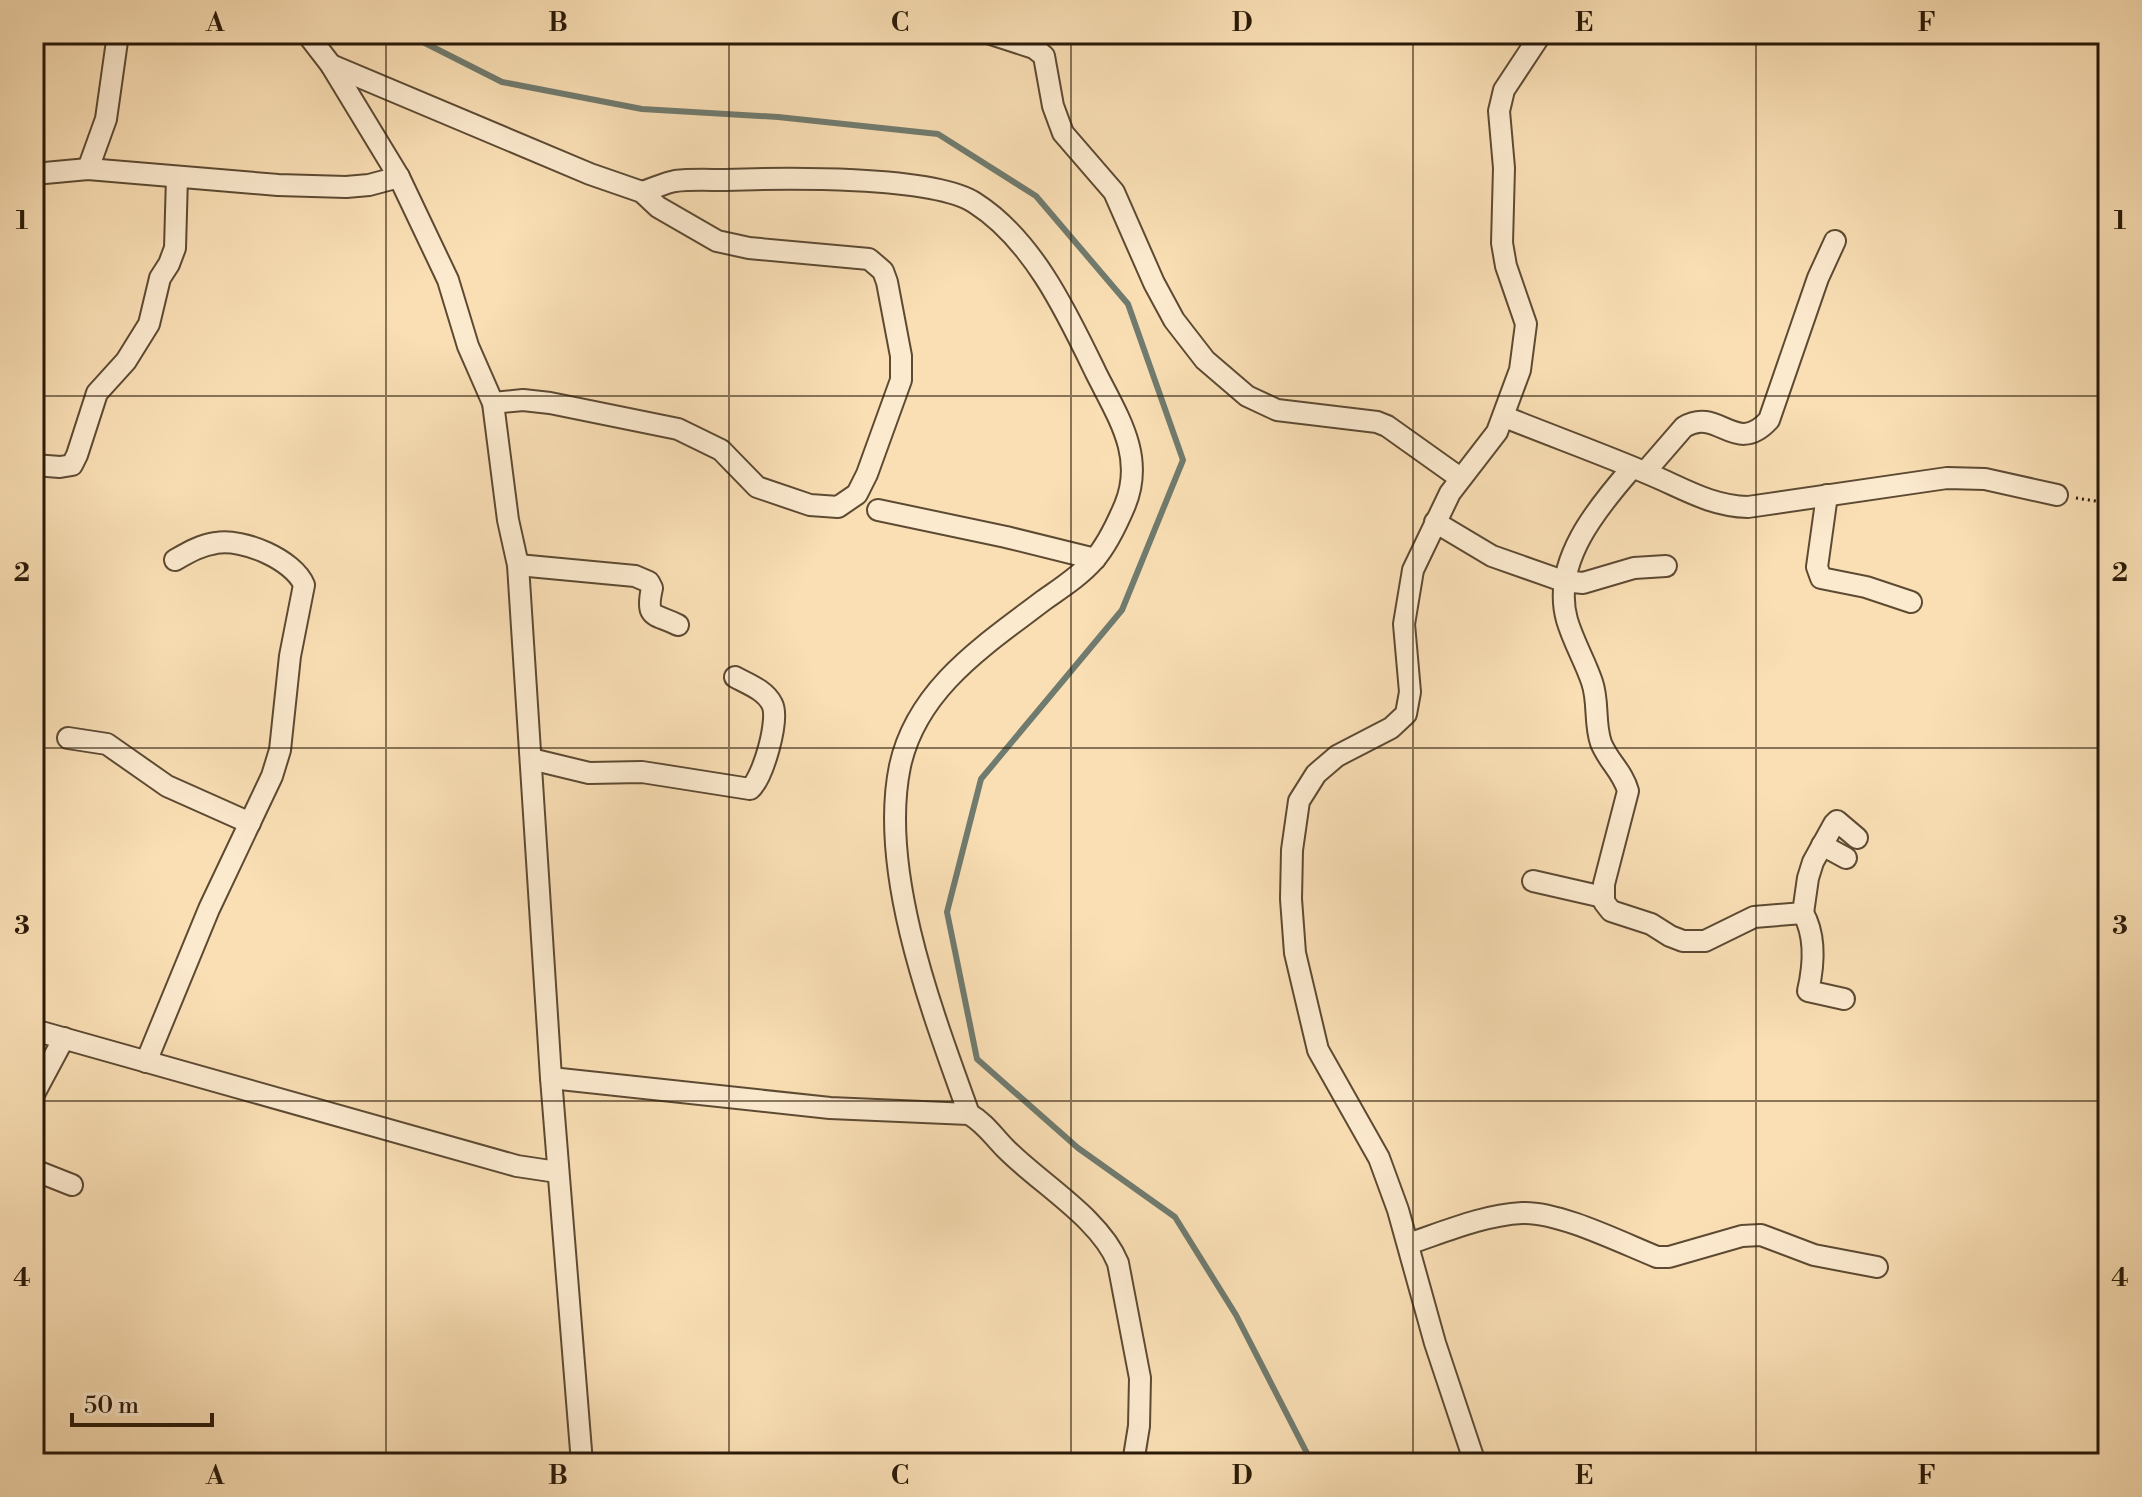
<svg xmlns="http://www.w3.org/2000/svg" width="2142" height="1497" viewBox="0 0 2142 1497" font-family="'Libre Bodoni',serif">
<rect width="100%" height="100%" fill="#fadfb5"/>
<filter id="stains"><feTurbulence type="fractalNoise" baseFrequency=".0025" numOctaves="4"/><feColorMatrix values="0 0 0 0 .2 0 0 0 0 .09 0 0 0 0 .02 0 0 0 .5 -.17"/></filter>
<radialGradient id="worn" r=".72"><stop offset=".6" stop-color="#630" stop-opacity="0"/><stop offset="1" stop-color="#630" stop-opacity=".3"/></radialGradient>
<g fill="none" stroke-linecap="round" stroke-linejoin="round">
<!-- stream -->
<polyline stroke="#707b6f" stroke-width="6" points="407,34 502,82 642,109 778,117 938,134 1036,196 1128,304 1183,460 1122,610 981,779 947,912 977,1059 1078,1148 1175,1217 1236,1315 1312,1463"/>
<defs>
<g id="minor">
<polyline points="307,34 331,65 399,177 448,280 468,346 493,403 508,520 518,565 551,1078 582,1463"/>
<polyline points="991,34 1034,48 1044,56 1053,106 1063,133 1114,192 1154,283 1174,320 1205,360 1247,396 1277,410 1377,422 1387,426 1460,478"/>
<polyline points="331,65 590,174 642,192 658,207 717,241 749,248 869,259 883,271 887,282 901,356 901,380 867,474 857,494 838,507 810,505 757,487 721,450 678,429 550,403 523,400 493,403"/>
<polyline points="88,169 106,119 118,34"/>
<polyline points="34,174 88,169 278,185 346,187 369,185 399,177"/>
<path d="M642 192C653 189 664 183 675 181 691 179 709 180 725 180 779 178 933 175 975 203 1033 240 1067 313 1096 373 1118 417 1145 456 1125 505 1117 524 1107 545 1094 560 1080 576 1061 588 1044 600 985 645 917 688 900 766 878 872 933 1014 969 1114"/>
<path d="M1505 417C1552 436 1602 454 1649 474 1683 488 1710 506 1748 507L1947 478 1985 479 2057 495"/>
<polyline points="34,465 60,467 72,465 77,455 97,393 126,361 149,324 160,278 169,264 175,248 177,177"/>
<path d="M1632 468C1597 508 1551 563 1567 620 1573 641 1585 661 1592 682 1599 702 1594 723 1601 743 1608 761 1623 772 1628 791L1604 884V902L1611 911 1651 924 1670 936 1683 941H1705L1754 917 1803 913 1808 878 1813 862 1834 824 1837 821 1857 838"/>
<path d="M1645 472 1684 427C1719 406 1735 457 1769 420L1818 278 1835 241"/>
<polyline points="1827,495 1817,567 1821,578 1866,587 1911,602"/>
<polyline points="878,510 1006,537 1095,559"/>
<polyline points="1435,522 1492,556 1563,581 1583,583 1634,568 1666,566"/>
<path d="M518 565 635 576 649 582 652 588C645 620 655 613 678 625"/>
<polyline points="68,738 107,744 167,786 250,823"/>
<path d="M531 759 589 773 642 772 750 789C763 778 780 719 772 704 765 690 748 684 735 677"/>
<polyline points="1822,845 1846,858"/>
<polyline points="1533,881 1603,897"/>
<path d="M1803 913C1816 936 1814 965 1808 991L1844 999"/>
<polyline points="34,1030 517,1166 557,1172"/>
<path d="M146 1062 209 909 272 776 280 750 290 656 304 585C294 560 243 538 216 543 201 545 189 552 175 560"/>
<path d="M551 1078 830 1108 969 1114C985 1123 993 1136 1005 1148 1039 1183 1100 1218 1118 1263L1140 1378 1139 1426 1133 1463"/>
<polyline points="34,1094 64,1038"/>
<polyline points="34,1170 72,1185"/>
<path d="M1408 1244C1444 1232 1483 1215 1522 1213 1558 1211 1622 1243 1657 1257H1669L1742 1236 1761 1235 1814 1255 1877 1267"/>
<polyline points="1475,1463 1435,1343 1398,1210 1379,1158 1318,1050 1295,953 1291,899 1292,850 1299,801 1316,774 1337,756 1391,728 1406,714 1410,692 1404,624 1413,570 1450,493 1497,432 1520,370 1526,324 1506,266 1502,243 1504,168 1499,111 1504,90 1541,34"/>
</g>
</defs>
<!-- minor casing -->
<use href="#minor" stroke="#5d4a33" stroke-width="24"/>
<!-- path -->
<polyline stroke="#291908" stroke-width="3" stroke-dasharray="2 4" stroke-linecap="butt" points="2076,498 2108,503"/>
<!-- minor -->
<use href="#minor" stroke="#fceacf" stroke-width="20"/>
</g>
<!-- grid -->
<path fill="none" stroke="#291908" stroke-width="2" stroke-opacity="0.55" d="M386 34V1463M729 34V1463M1071 34V1463M1413 34V1463M1756 34V1463M34 396H2108M34 748H2108M34 1101H2108"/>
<!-- margin -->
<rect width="2142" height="1497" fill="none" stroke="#fadfb5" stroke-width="88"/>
<!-- scale -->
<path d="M72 1413v12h140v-12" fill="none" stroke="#291908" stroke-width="4"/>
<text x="84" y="1413" font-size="24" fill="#291908" stroke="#fceacf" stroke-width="6" paint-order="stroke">50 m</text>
<rect x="44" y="44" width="2054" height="1409" fill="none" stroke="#291908" stroke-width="3"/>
<g font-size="26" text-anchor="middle" font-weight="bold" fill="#291908">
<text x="215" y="31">A</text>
<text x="558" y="31">B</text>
<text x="900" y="31">C</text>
<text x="1242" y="31">D</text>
<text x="1584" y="31">E</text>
<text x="1927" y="31">F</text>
<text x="22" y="229">1</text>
<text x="2120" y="229">1</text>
<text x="22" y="581">2</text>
<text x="2120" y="581">2</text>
<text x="22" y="934">3</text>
<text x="2120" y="934">3</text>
<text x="22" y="1286">4</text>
<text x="2120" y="1286">4</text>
<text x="215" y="1484">A</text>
<text x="558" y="1484">B</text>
<text x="900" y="1484">C</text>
<text x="1242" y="1484">D</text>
<text x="1584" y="1484">E</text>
<text x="1927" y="1484">F</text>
</g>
<rect width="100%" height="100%" filter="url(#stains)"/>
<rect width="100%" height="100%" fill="url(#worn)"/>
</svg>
